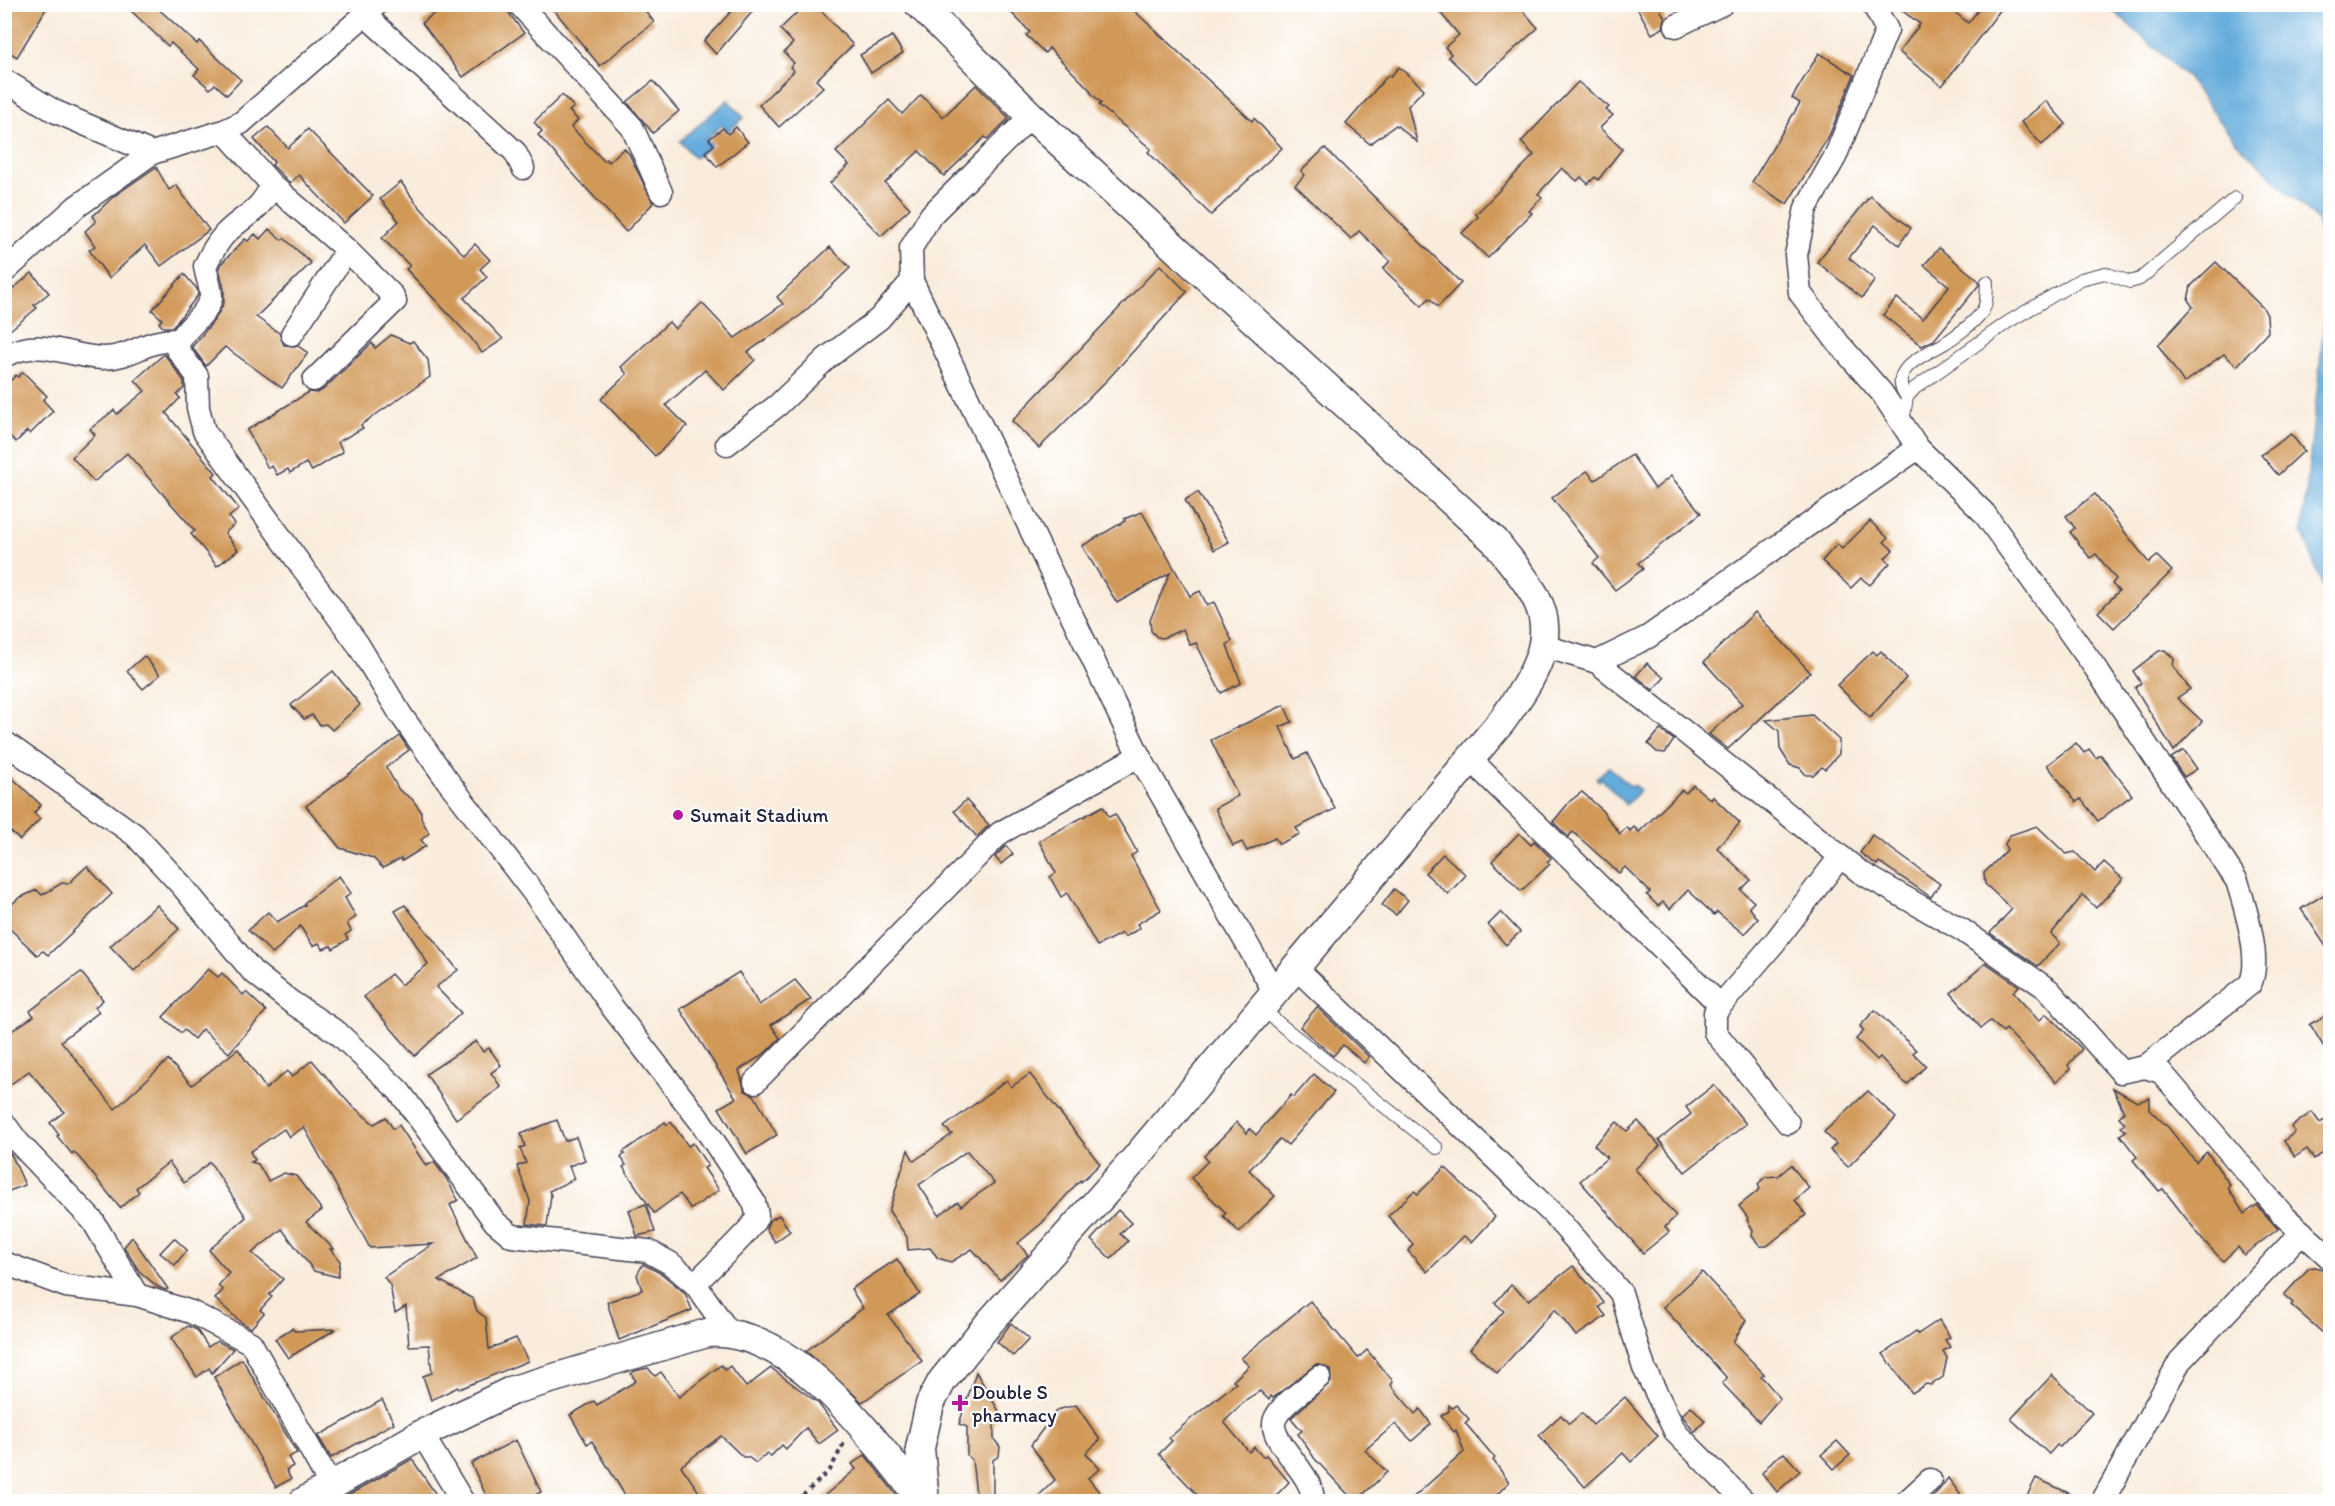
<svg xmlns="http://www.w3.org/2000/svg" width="2335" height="1506" viewBox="0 0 2335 1506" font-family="Itim,sans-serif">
<rect width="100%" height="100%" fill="#fff"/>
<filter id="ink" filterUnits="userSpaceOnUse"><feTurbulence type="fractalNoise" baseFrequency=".0167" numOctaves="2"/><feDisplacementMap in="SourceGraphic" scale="12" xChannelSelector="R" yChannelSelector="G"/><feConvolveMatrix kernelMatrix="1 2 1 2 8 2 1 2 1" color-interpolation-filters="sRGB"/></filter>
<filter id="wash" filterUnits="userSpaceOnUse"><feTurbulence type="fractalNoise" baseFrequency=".008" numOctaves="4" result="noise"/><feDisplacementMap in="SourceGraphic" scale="24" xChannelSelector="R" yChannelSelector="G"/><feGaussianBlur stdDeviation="1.35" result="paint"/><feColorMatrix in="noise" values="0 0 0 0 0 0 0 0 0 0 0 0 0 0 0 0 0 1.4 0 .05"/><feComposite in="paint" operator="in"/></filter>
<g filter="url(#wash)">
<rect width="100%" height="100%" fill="#f9ecdc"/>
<!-- water -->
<g fill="#64acdb" stroke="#43678b" stroke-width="1.5">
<polygon points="2107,5 2330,5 2330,606 2302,531 2330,271 2317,220 2236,142 2186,76"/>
<polygon points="728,100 744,118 728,131 722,125 706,139 711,145 695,158 680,141"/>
<polygon points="1609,767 1631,787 1634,785 1640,791 1626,805 1601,778 1599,781 1596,778"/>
</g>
<g id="blocks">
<!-- building -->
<g fill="#d19958" fill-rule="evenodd">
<polygon points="4,4 49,4 17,57 4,49"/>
<polygon points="124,4 153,4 197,44 199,41 241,80 227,95 215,84 210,89 194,75 199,69 171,43 168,46"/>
<polygon points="446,4 502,4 524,33 463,77 422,23"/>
<polygon points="549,4 640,4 654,22 600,66"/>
<polygon points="738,4 759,4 716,54 704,41"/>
<polygon points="806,4 815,4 853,45 816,80 823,87 779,127 759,105 794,71 790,67 794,63 784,52 793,43 780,29"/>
<polygon points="1003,4 1127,4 1252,121 1254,118 1282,148 1211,215 1148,152 1151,149 1099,105 1101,103 1090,92 1091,91 1049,48 1045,53 1026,35 1030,32"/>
<polygon points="1433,4 1517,4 1538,28 1476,83 1448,57 1451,54 1445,47 1459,35"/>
<polygon points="1635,4 1657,4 1665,18 1663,28 1652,34"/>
<polygon points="1893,4 1945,4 1968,23 1983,4 2005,4 1942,86 1899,52 1920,24"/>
<polygon points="892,36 903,53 871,73 860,55"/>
<polygon points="1819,53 1854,75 1829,136 1787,204 1752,182 1800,103 1792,98"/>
<polygon points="1399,67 1424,89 1408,106 1417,142 1396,125 1370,144 1346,124 1388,75 1390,77"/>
<polygon points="653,81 679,111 653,133 627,102"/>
<polygon points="1578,82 1609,107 1606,110 1613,115 1600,128 1622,149 1598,180 1595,177 1588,184 1581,177 1577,181 1562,168 1538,194 1542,197 1529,211 1532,213 1488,258 1462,233 1478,217 1476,214 1534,155 1521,142"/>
<polygon points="976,85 1009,118 988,139 985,137 944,176 919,151 885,183 910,208 881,236 830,183 849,165 836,152 889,100 902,114 921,95 943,117"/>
<polygon points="562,95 574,107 569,111 578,120 571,127 604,161 606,159 609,162 624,148 629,154 653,203 626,232 538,135 542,131 534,122"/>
<polygon points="2046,101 2066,124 2042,145 2021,122"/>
<polygon points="268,127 288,148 308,129 373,196 344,223 299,175 290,183 272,165 274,162 254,139"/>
<polygon points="736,127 748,142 717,167 705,152 714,145 709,139 723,128 728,134"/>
<polygon points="1325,148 1461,283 1438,307 1429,298 1422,306 1383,269 1390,261 1359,231 1351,239 1295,185 1305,175 1301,171"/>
<polygon points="156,167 169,190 176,185 209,230 161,266 145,245 109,278 89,250 95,246 85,231 96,221 93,216 113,197"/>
<polygon points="401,182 416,203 464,255 475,244 490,260 480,269 487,277 464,298 503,339 482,353 471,338 406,269 410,266 382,238 399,221 380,199"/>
<polygon points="1870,196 1911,228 1899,245 1875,225 1849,258 1875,280 1862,298 1817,262"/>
<polygon points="269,229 282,240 284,238 311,263 256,317 279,333 284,345 298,346 308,353 282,388 225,347 206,366 192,347 215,319 224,303 224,289 219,268 221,264 245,239 248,241 255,234 260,239"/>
<polygon points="830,247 850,268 801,315 748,352 755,360 724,390 705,370 666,405 687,426 655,456 601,399 627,374 621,367 669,322 675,329 702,303 735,338 783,304 777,297"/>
<polygon points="1939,248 1979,281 1979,285 1934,340 1922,346 1883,315 1897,298 1923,319 1949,286 1924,265"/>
<polygon points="2216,262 2263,308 2267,315 2268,332 2237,366 2224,354 2184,383 2158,345 2193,307 2188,300 2191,286"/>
<polygon points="1160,265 1187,292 1109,378 1039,448 1012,421"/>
<polygon points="32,273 49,293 34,305 37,308 4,335 4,296"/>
<polygon points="184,274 197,289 198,295 173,327 163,327 159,323 162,319 152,310"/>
<polygon points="391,335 409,343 413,341 428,360 430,377 361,425 363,428 338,442 343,452 312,471 306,463 290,473 288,469 277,475 272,466 268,468 247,430 309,392 317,393 323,390 372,343 375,348"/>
<polygon points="163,355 165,355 184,381 184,388 177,395 180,398 166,413 216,473 213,476 239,509 229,517 235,524 225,533 238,550 217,566 191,534 195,531 127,453 94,482 72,457 95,435 90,429 114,410 117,414 145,391 135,380"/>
<polygon points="23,372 47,396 43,400 53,411 30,434 27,431 16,442 4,430 4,387 16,375 18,377"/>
<polygon points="2291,434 2304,451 2278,475 2261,455"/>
<polygon points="1632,455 1655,489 1671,476 1701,513 1638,563 1643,569 1615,590 1593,563 1599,558 1552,498 1587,471 1595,480"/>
<polygon points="1198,492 1229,542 1214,550 1185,500"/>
<polygon points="2095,494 2149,563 2157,556 2172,571 2114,628 2098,612 2119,591 2112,584 2116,579 2096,554 2090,558 2070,532 2075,528 2066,516"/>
<polygon points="1142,512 1190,596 1200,591 1207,605 1214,602 1232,641 1227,645 1241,683 1221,693 1196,643 1190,645 1183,629 1163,638 1157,637 1151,631 1150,620 1170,573 1117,603 1082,546 1125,521 1124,519"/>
<polygon points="1870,521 1888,538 1884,542 1893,550 1885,558 1890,563 1870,585 1861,578 1851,588 1822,561 1837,544 1842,549"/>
<polygon points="1755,612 1810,672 1728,749 1709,734 1742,704 1704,662"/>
<polygon points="2165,650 2174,659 2173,666 2190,689 2177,698 2202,721 2174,751 2135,688 2141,683 2133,671 2159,651"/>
<polygon points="1873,651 1877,655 1881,651 1906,678 1870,718 1837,685"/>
<polygon points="144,656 160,675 143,689 127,671"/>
<polygon points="1647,663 1664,678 1653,690 1636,676"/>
<polygon points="333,671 360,705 332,730 326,724 320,725 312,715 304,719 291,705"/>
<polygon points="1284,705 1292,722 1280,727 1295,759 1307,753 1335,809 1296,828 1300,834 1279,844 1275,838 1247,851 1242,842 1233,846 1215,808 1238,796 1211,740"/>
<polygon points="1812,715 1839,740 1839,754 1825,769 1822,767 1813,775 1806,775 1800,768 1790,765 1780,749 1779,731 1766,720"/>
<polygon points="1660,730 1674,740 1665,753 1657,752 1648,744"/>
<polygon points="400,736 409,750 386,767 399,790 412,799 421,811 421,818 429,833 421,840 426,846 402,861 401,858 383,868 373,858 340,848 306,806"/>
<polygon points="2076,743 2084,753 2089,749 2096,758 2101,755 2132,795 2098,821 2081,799 2076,802 2047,765"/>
<polygon points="2184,750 2197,769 2184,777 2171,758"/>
<polygon points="4,770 41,805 34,813 40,819 20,840 4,826"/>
<polygon points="1693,785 1711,800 1713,797 1740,823 1717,848 1751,880 1741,890 1754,902 1749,907 1758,919 1744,934 1717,912 1714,915 1688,890 1670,909 1663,902 1658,906 1647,895 1650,892 1625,867 1619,873 1573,832 1568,837 1553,822 1570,801 1582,792 1600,808 1620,834 1627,827 1630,831 1634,827 1639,832 1682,790 1686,793"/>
<polygon points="966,800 989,825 977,837 954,811"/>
<polygon points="1103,806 1109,817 1115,814 1127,834 1137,852 1131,856 1161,910 1137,924 1140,928 1125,937 1122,933 1097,946 1067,893 1061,897 1050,877 1056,873 1039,841"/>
<polygon points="2037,826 2066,854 2075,852 2095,872 2104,862 2123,879 2096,908 2083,895 2051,934 2060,943 2038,966 1990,933 2012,909 1985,884 1984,873 2007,850 2005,844 2010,835"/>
<polygon points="1519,833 1531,845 1534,841 1551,858 1547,862 1550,864 1521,891 1492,861"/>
<polygon points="1872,835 1940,884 1931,897 1879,862 1877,865 1860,853"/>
<polygon points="1006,846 1013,854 1001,864 995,857"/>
<polygon points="1443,854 1466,875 1448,894 1425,873"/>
<polygon points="87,866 112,894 48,955 43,951 37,955 4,923 4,911 19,898 37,890 42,895 62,883 68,884"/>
<polygon points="339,876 351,893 345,898 356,917 347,923 351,931 345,935 348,939 333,949 331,946 323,949 319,943 313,946 300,926 273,954 248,930 268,912 277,922 305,905 305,902"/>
<polygon points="1394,889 1408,900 1396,915 1382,905"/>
<polygon points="2331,890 2331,954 2301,909"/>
<polygon points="157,905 179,929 134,971 110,946"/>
<polygon points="405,905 458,970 436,987 461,1013 415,1056 364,997 391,974 401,985 428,964 395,911"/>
<polygon points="1501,912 1520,932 1506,945 1488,925"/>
<polygon points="1986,963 2019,986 2013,992 2039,1021 2046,1014 2052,1019 2082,1049 2068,1065 2070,1069 2056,1082 2006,1029 2003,1032 1990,1021 1981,1028 1951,993"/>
<polygon points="208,969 218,977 222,973 243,995 246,992 266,1011 229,1053 202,1029 194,1039 184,1030 181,1033 163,1017"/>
<polygon points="81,972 103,1000 95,1007 99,1012 61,1041 115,1109 168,1060 192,1085 238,1049 266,1089 287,1071 292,1077 312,1060 349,1103 374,1124 386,1117 393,1129 399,1125 426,1166 434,1162 446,1178 458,1200 450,1205 477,1258 439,1280 473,1299 477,1311 486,1318 489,1349 516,1338 528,1361 459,1389 458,1387 431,1400 423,1376 432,1373 429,1345 409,1346 406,1306 395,1313 390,1285 384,1277 433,1244 370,1248 304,1127 289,1137 284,1129 250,1152 255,1160 251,1162 258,1164 268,1181 284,1173 296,1176 322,1210 306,1222 334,1249 330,1249 340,1261 338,1277 314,1271 282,1229 252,1253 283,1279 269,1295 272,1297 260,1310 264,1313 251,1328 242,1323 215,1299 223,1290 218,1286 229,1273 209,1250 246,1217 210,1162 184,1183 169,1162 136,1188 139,1192 120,1208 83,1162 74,1152 72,1154 57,1136 59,1135 50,1123 64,1112 29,1071 4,1089 4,1036 34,1016 30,1011"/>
<polygon points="739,972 759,1005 795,980 811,999 771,1025 780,1038 764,1054 739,1070 745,1091 754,1095 777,1135 747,1154 719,1108 736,1098 680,1009"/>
<polygon points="1317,1007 1369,1057 1364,1063 1343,1045 1333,1056 1300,1027"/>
<polygon points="1875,1010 1916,1050 1913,1053 1926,1066 1907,1085 1880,1057 1877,1060 1856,1039 1864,1031 1860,1026"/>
<polygon points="2331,1013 2331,1059 2310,1024"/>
<polygon points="476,1041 483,1052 489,1048 501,1065 491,1073 501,1087 456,1119 426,1074"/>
<path d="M1030 1074 1100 1164 1081 1182 1080 1180 1042 1223 1018 1243 1028 1255 1000 1280 972 1249 951 1262 938 1258 930 1248 908 1250 907 1237 889 1211 908 1150 914 1161 952 1134 944 1127 1007 1080 1011 1087ZM967 1151 994 1183 961 1206 958 1202 939 1215 919 1185Z"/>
<polygon points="1314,1074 1334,1092 1288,1145 1280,1139 1249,1170 1275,1196 1239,1232 1223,1216 1226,1213 1191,1178 1208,1161 1204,1156 1237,1122 1247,1133 1250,1129 1256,1135 1291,1095 1294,1097"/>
<polygon points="1714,1085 1746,1124 1685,1172 1659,1140 1691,1114 1686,1107"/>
<polygon points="2113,1088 2137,1102 2150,1098 2150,1110 2168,1127 2196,1162 2207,1152 2230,1185 2228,1188 2244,1214 2257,1205 2278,1229 2244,1255 2238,1247 2223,1261 2204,1241 2163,1189 2159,1191 2133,1160 2137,1157 2120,1135 2126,1131 2121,1127 2125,1123 2119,1117 2124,1112"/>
<polygon points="1868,1091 1896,1118 1848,1167 1830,1150 1836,1144 1824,1132"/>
<polygon points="2312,1112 2320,1123 2331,1116 2331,1148 2314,1159 2307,1149 2295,1157 2284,1141 2295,1132 2291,1127"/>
<polygon points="557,1120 565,1141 576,1137 585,1160 569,1166 574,1179 549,1191 551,1195 547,1226 527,1224 530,1201 517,1166 526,1163 520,1148 525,1146 521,1134"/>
<polygon points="1638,1121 1660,1146 1635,1169 1676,1216 1665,1227 1669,1232 1643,1253 1580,1181 1607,1158 1594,1145 1617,1122 1627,1131"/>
<polygon points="665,1122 667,1125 671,1122 688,1146 693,1143 708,1166 704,1168 719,1190 691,1209 680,1194 654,1213 623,1167 626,1165 621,1157 625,1154 623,1152"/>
<polygon points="4,1147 12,1156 25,1185 4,1193"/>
<polygon points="1791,1165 1809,1188 1795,1200 1806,1215 1767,1246 1760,1246 1752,1236 1753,1230 1747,1220 1748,1218 1739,1206 1760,1189 1758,1184 1765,1177 1778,1176"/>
<polygon points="1445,1167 1495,1217 1472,1242 1464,1236 1427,1272 1408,1251 1413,1244 1388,1216 1414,1191 1418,1194"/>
<polygon points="646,1204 655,1232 637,1236 629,1210"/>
<polygon points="1118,1210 1131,1223 1120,1234 1128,1241 1111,1259 1091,1240"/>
<polygon points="779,1215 790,1231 775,1242 766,1229 769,1221"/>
<polygon points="132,1237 168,1289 166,1290 158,1287 139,1271 124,1247"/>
<polygon points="174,1238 187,1250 175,1265 160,1253"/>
<polygon points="897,1259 920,1294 888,1315 922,1361 862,1402 806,1351 863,1308 851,1289"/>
<polygon points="643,1264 662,1274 685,1293 692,1310 619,1340 607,1302 642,1290 637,1275"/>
<polygon points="1573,1266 1598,1295 1604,1303 1599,1307 1606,1316 1576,1336 1555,1309 1497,1373 1470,1349 1504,1311 1495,1303 1511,1285 1529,1300"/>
<polygon points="2315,1267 2322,1269 2331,1277 2331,1340 2291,1305 2293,1303 2284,1295 2309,1268"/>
<polygon points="1702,1272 1746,1320 1733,1342 1764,1374 1761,1376 1780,1398 1759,1422 1722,1383 1727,1378 1663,1307"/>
<polygon points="1310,1301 1358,1358 1367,1350 1393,1381 1391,1385 1415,1414 1420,1409 1431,1424 1412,1441 1395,1424 1365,1450 1387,1472 1355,1502 1315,1459 1298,1434 1302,1431 1291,1418 1331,1382 1330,1369 1316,1364 1273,1398 1271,1396 1269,1400 1260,1391 1247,1399 1224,1422 1249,1452 1254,1447 1263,1457 1266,1455 1289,1482 1270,1502 1204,1502 1159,1454 1172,1441 1169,1438 1193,1417 1236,1383 1233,1381 1249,1366 1241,1358"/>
<polygon points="1939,1320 1950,1337 1945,1340 1950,1347 1943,1351 1947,1358 1943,1377 1931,1385 1926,1384 1912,1393 1883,1354 1916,1331 1918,1334"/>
<polygon points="1011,1323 1029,1339 1013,1356 997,1342"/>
<polygon points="188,1326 197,1330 208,1347 217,1341 233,1349 212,1373 209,1368 197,1377 171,1338"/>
<polygon points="292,1328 295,1331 336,1329 288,1358 275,1339"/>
<polygon points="242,1359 297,1453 288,1457 293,1466 286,1470 291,1479 276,1487 214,1377"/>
<polygon points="721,1365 725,1370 730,1366 746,1387 771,1368 818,1403 838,1430 819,1444 806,1428 786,1449 782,1445 771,1456 767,1453 756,1463 748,1457 743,1457 721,1436 681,1466 706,1502 629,1502 592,1441 587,1444 570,1415 594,1401 597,1405 636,1381 631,1374 635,1371 648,1368 655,1376 661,1372 679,1397"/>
<polygon points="976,1372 1000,1413 994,1426 994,1439 1000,1447 999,1456 993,1460 993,1502 977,1502 972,1460 967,1455 967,1427 959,1424"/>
<polygon points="2052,1375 2092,1413 2060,1447 2057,1445 2049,1454 2011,1419"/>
<polygon points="1625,1397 1658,1436 1631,1462 1623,1453 1585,1487 1539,1435 1561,1415 1569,1424 1582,1413 1593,1425"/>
<polygon points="382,1400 394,1423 331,1458 318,1436"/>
<polygon points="1076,1405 1100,1440 1086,1453 1100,1469 1088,1478 1107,1502 1032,1502 1055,1480 1031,1445 1057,1410"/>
<polygon points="1449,1405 1452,1408 1456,1405 1469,1419 1465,1423 1495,1458 1493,1460 1509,1482 1490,1502 1408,1502 1464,1452 1456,1430 1454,1432 1441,1416 1449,1411"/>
<polygon points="1691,1406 1705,1421 1694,1432 1682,1415"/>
<polygon points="516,1440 541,1492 523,1502 489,1502 471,1463"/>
<polygon points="1837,1441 1850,1455 1834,1469 1821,1455"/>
<polygon points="1784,1453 1800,1471 1777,1492 1762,1473 1774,1459"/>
<polygon points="865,1455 902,1502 817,1502 856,1469 852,1464"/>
<polygon points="412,1459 441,1502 338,1502 342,1499"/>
<polygon points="1948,1478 1966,1502 1927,1502 1939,1490"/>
<polygon points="2036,1478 2088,1502 2024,1502"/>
</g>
</g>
</g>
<g filter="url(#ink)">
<use href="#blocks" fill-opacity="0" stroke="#424053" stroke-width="1.5"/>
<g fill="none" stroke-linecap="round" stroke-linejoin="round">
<defs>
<g id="service">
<path d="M1907 397C1885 369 1927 354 1945 343 1957 335 1972 325 1981 313 1988 305 1986 293 1987 282"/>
<polyline points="1903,422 1907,397 1915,388 2008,322 2081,279 2105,273 2130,282 2140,279 2235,198"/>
<polyline points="1262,1008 1281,1025 1437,1148"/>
</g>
<g id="minor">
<polyline points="519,4 632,127 661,192"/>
<polyline points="365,15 515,152 523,168"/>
<polyline points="1676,26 1722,4"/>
<polyline points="4,80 54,111 152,153"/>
<polyline points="1031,116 931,215 911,248 912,281 1139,756 1274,991"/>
<polyline points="224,131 272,185 347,250 292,334"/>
<path d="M272 185C259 213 245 214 225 234 216 244 211 254 205 266 206 275 212 290 211 298 206 318 181 328 177 349L197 376 198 408 204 431 357 643 401 715 447 780 536 896 612 1007 701 1122 754 1202C755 1206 757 1212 757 1216 755 1228 706 1271 695 1284"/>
<polyline points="4,272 76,207 152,153 224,131 241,123 377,4"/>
<path d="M4 356C43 336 66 357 103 358 132 358 145 339 178 340"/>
<polyline points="314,380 395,301 393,296 347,250"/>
<polyline points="727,444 778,405 827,358 879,319 912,281"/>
<path d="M1918 448 1984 513 2096 669 2237 881C2245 906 2262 961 2250 984L2145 1067"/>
<polyline points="1544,646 1597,662 1648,637 1918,448 1882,393 1839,344 1800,293 1796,255 1806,208 1835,157 1887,30 1873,4"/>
<polyline points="1597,662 1860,872 1962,930 2049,990 2121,1072 2145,1067 2161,1072 2284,1216 2330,1258"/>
<polyline points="4,742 135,835 183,887 252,971 291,1002 338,1033 399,1091 495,1222 512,1236 648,1251 670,1263 695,1284 728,1331"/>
<polyline points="1471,760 1719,1004"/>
<polyline points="1294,966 1554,1215 1621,1293 1644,1368 1676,1433 1745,1502"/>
<polyline points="755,1082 1000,833 1139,756"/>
<polyline points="4,1123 17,1141 93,1221 137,1295"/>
<polyline points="1788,1123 1715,1032 1715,1012 1774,943 1840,857"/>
<polyline points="4,1263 66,1286 137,1295 191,1312 251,1343 331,1486"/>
<polyline points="422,1434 463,1502"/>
<path d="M1313 1502C1315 1473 1266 1441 1275 1419 1282 1403 1306 1389 1319 1377"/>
<polyline points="1906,1502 1930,1480"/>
<polyline points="2102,1502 2180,1361 2302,1232"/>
</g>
<g id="tertiary">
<path d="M919 4 1031 116 1495 541C1508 559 1526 578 1536 598 1560 643 1527 685 1502 721L1135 1159 989 1323 942 1381 930 1404 920 1448 925 1502"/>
<path d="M303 1502 422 1434 513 1390 707 1333C794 1326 874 1440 923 1502"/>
</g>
</defs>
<!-- service casing -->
<use href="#service" stroke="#424053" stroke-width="14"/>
<!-- minor casing -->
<use href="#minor" stroke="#424053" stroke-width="25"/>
<!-- tertiary casing -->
<use href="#tertiary" stroke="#424053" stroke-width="31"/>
<!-- path -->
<polyline stroke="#424053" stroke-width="4" stroke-dasharray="4.5 4.5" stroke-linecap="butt" points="796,1502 830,1470 844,1443"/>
<!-- service -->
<use href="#service" stroke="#fff" stroke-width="12"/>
<!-- minor -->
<use href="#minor" stroke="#fff" stroke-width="22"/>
<!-- tertiary -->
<use href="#tertiary" stroke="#fff" stroke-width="28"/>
</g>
</g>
<!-- markers -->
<g fill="#b5179e" stroke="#fff" stroke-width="2">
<circle cx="678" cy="815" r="6"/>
<path d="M957 1394h6v6h6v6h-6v6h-6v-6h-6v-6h6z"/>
</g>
<g text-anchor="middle" stroke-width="4.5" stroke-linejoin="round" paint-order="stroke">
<!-- poi labels -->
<g font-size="20" fill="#22223b" stroke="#fff" text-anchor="start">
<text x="690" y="822">Sumait Stadium</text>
<text x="972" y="1399">Double S<tspan x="972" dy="23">pharmacy</tspan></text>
</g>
</g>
<!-- margin -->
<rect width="2335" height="1506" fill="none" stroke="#fff" stroke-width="24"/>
</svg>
